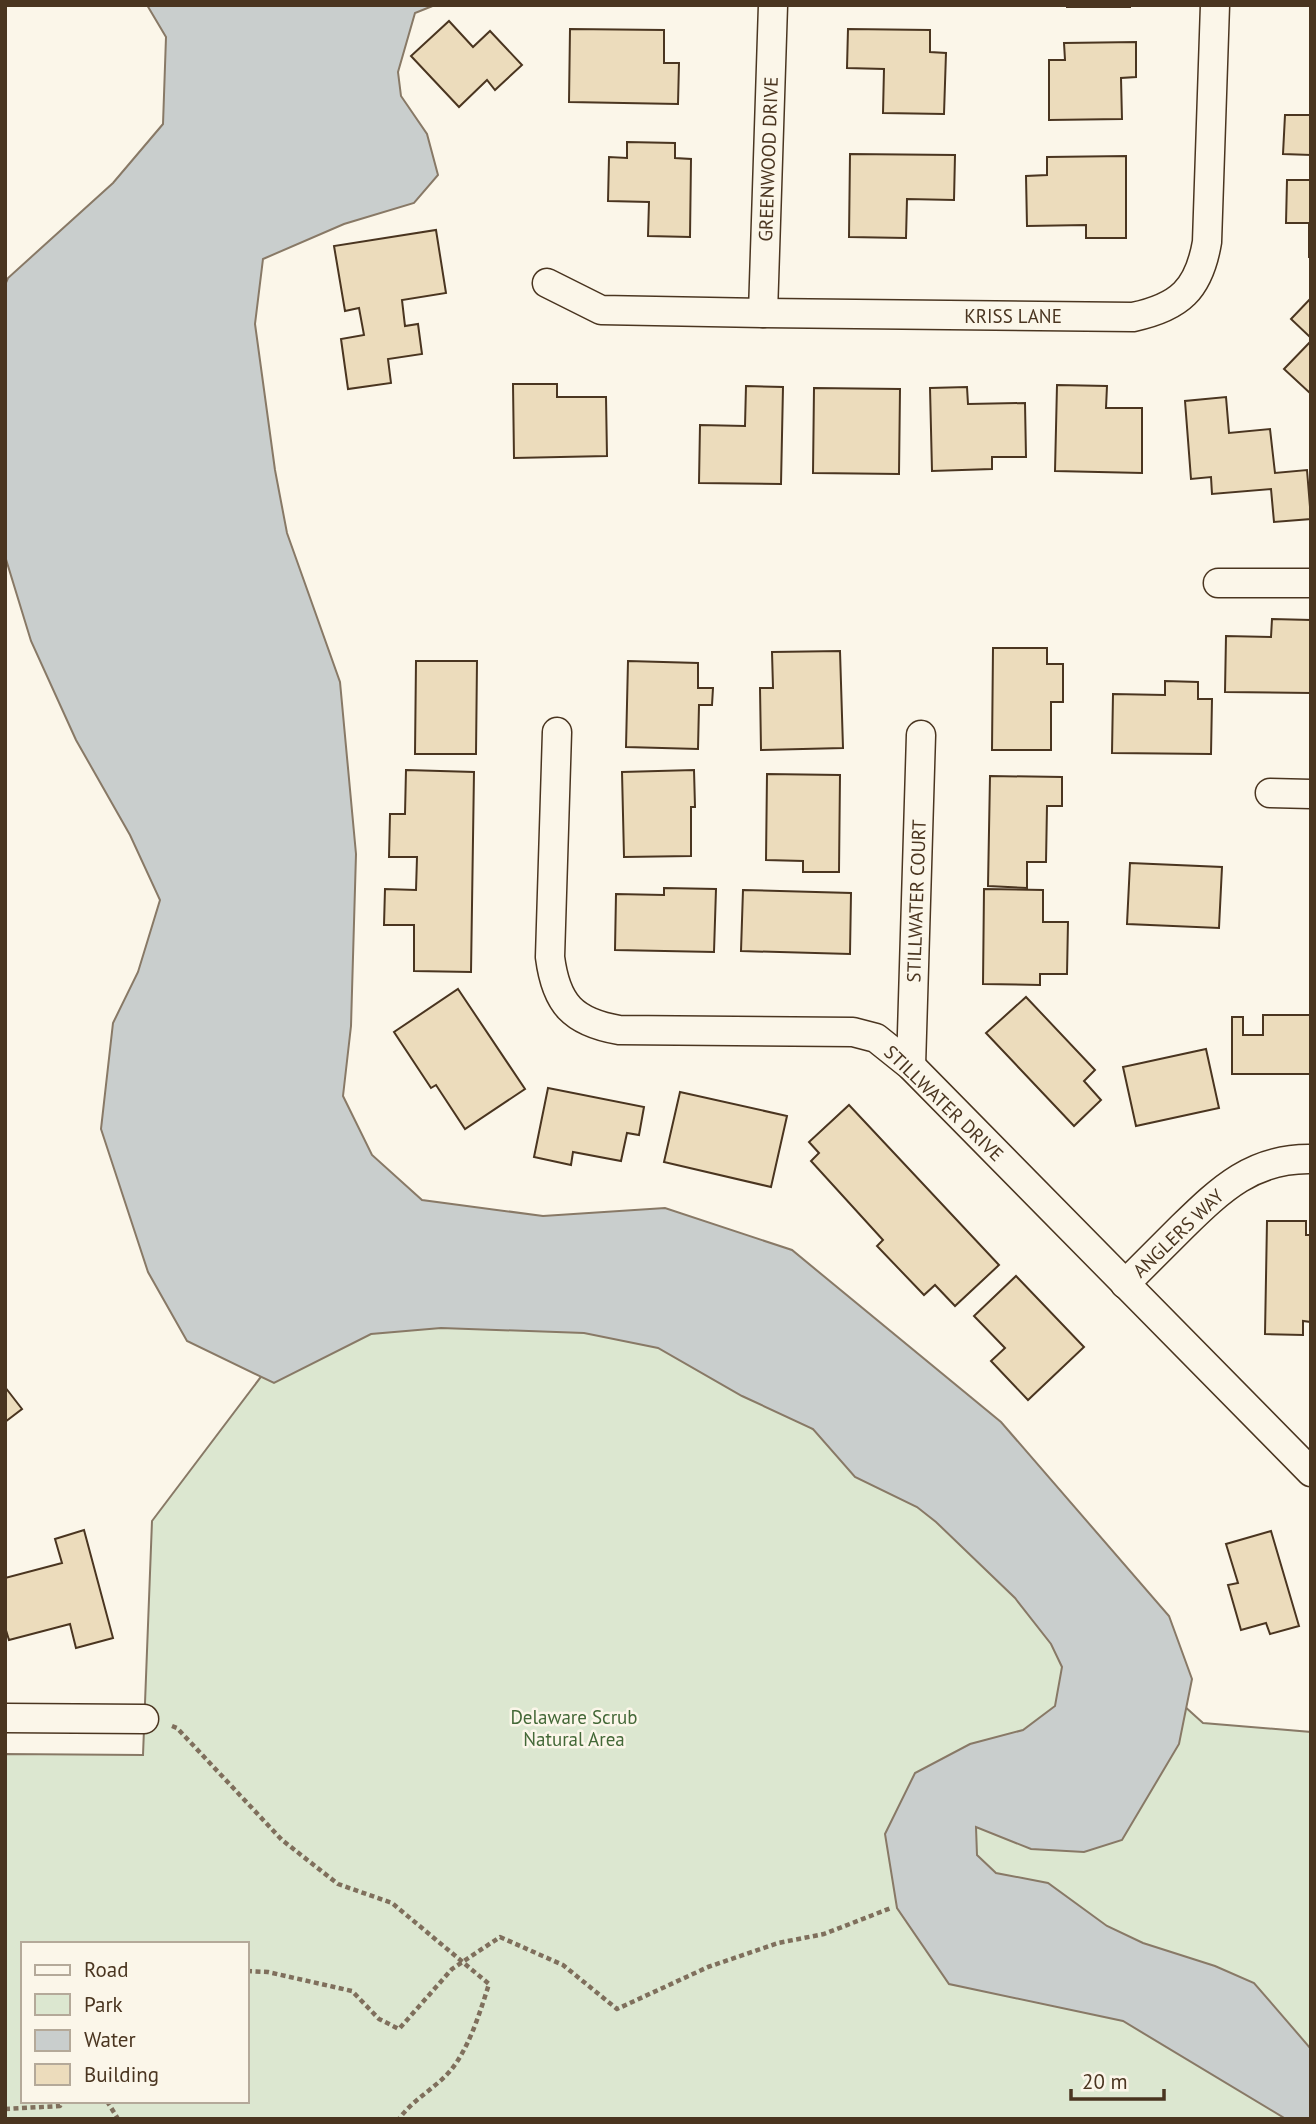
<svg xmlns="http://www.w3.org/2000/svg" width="1316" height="2124" viewBox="0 0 1316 2124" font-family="'PT Sans',sans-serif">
<rect width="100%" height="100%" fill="#fbf6e9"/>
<!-- green -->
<path fill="#dce7d0" stroke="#887966" stroke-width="2" fill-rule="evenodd" d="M447 1311 648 1315 1089 1620 1203 1723 1311 1732V2119H5V1754L143 1755 152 1521 285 1345ZM23 1944H247V2101H23Z"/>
<!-- water -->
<polygon fill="#c9cecd" stroke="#887966" stroke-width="2" points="147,5 435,5 415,13 398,72 401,96 427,134 438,175 414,203 344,224 263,259 255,324 275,470 287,533 340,682 356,854 351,1026 343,1096 372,1155 422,1200 543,1216 665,1208 792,1250 1001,1422 1169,1616 1192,1679 1179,1744 1122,1840 1084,1852 1031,1849 976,1827 977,1855 996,1873 1048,1883 1107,1926 1143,1943 1215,1966 1254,1983 1311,2049 1311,2119 1286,2119 1123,2021 949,1984 897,1908 885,1834 915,1773 970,1744 1023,1730 1055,1706 1062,1667 1051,1644 1015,1598 936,1522 917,1507 855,1477 813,1429 742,1396 658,1348 584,1333 441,1328 371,1334 274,1383 187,1341 148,1272 101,1129 113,1023 138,972 160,900 130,835 76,740 31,641 5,556 5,285 8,278 113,183 163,124 166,37"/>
<!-- building -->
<g fill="#ecdcbc" stroke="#4a3520" stroke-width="2">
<rect x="1067" y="5" width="63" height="2"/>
<polygon points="449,21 473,47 490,31 522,65 495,90 487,80 459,107 411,56"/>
<polygon points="570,29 664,30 664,63 679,63 678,104 569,102"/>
<polygon points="848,29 930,30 930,52 946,53 944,114 883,113 884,69 847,68"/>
<polygon points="1136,42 1136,77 1121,78 1122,119 1049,120 1049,60 1065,60 1064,43"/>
<polygon points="1285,115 1311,115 1311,155 1283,154"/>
<polygon points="627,142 675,143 675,158 691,159 690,237 648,236 649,202 608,201 609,157 627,158"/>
<polygon points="850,154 955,155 954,200 907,199 906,238 849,237"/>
<polygon points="1126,156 1126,238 1086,238 1086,225 1027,226 1026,176 1047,175 1047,157"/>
<polygon points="1287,180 1311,180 1311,257 1309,257 1309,223 1286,223"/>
<polygon points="436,230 446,293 402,300 405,326 418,324 422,354 388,359 391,383 348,389 341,339 364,335 359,308 345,311 334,246"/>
<polygon points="1311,298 1311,338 1291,319"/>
<polygon points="1311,341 1311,394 1284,369"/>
<polygon points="513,384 557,384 557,397 606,397 607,456 514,458"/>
<polygon points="1057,385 1107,386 1106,408 1142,408 1142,473 1055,471"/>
<polygon points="746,386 783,387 781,484 699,483 700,425 745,426"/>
<polygon points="967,387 968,404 1025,403 1026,457 992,457 992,469 932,471 930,388"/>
<polygon points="814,388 900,389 899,474 813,473"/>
<polygon points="1226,397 1229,433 1270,429 1275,473 1307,470 1311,519 1274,522 1271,489 1212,494 1211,477 1191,479 1185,401"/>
<polygon points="1272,619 1311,620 1311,693 1225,692 1226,636 1271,637"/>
<polygon points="993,648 1047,648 1047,664 1063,664 1063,702 1051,702 1051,750 992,750"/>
<polygon points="840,651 843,748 761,750 760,688 773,688 772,652"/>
<polygon points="416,661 477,661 476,754 415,754"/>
<polygon points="628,661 698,663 698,688 713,688 712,705 699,705 698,749 626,747"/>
<polygon points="1165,681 1198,682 1198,699 1212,699 1211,754 1112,753 1113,694 1165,695"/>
<polygon points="406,770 474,772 471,972 414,971 414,925 384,925 385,889 416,890 417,857 389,857 390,814 405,814"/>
<polygon points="694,770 695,807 691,807 691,856 624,857 622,772"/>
<polygon points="767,774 840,775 839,872 803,872 803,861 766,860"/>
<polygon points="990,776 1062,777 1062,806 1047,806 1046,862 1027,862 1027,888 988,886"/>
<polygon points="1130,863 1222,867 1219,928 1127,924"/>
<polygon points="664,888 716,889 714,952 615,950 616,894 664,895"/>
<polygon points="984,889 1043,890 1043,922 1068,922 1067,974 1040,974 1040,985 983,984"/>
<polygon points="743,890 851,893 850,954 741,951"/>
<polygon points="458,989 525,1089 465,1129 436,1085 431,1088 394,1032"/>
<polygon points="1026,997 1095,1070 1084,1081 1101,1100 1074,1126 986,1033"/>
<polygon points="1263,1015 1311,1015 1311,1074 1232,1074 1232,1017 1243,1017 1243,1035 1263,1035"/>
<polygon points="1206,1049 1219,1108 1136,1126 1123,1067"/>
<polygon points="548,1088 644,1107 639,1135 627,1133 621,1161 573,1152 571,1165 534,1157"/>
<polygon points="680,1092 787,1116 771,1187 664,1162"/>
<polygon points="849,1105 999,1265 955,1306 935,1285 924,1295 877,1246 883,1240 811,1161 819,1153 809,1142"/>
<polygon points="1267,1221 1306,1221 1306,1235 1311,1235 1311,1322 1303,1321 1303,1335 1265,1334"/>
<polygon points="1016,1276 1084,1347 1028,1400 991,1361 1005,1348 974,1316"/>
<polygon points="5,1387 22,1409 5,1422"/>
<polygon points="84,1530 113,1638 76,1648 70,1624 9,1640 5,1627 5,1578 62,1563 55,1539"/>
<polygon points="1271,1531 1299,1626 1270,1634 1266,1623 1241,1630 1228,1585 1238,1583 1226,1544"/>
</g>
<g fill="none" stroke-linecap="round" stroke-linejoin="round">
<defs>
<g id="minor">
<path d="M547 283 601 310 763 313 1133 317C1180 307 1199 289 1207 242L1215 5"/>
<polyline points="763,313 773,5"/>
<polyline points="1218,583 1311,583"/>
<path d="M557 732 550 957C556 1004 573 1022 619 1030L853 1032 876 1038 911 1066 1311 1472"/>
<polyline points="1270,793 1311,794"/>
<polyline points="911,1066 921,735"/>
<path d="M1125 1284C1144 1265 1163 1246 1182 1227 1221 1189 1253 1158 1311 1159"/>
<polyline points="5,1718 144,1719"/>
</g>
</defs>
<!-- minor casing -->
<use href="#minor" stroke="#4a3520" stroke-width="31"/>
<!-- path -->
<g stroke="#7f6f5c" stroke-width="4.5" stroke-dasharray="5 3.5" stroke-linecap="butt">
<path d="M172 1726 177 1728 282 1840 338 1884 392 1903 489 1984C480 2012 470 2046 451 2070 436 2088 413 2099 399 2119"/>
<polyline points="247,1971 268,1972 352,1991 379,2019 399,2029 452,1969 500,1937 563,1965 617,2009 708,1967 778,1943 824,1934 891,1908"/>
<polyline points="107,2101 118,2119"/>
<polyline points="5,2109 60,2106 62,2101"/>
</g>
<!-- minor -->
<use href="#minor" stroke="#fbf6e9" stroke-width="28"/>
</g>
<g text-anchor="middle" stroke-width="5" stroke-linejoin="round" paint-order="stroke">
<!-- street labels -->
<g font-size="19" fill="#4a3520" stroke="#fbf6e9">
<text transform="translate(768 159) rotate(-88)" y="7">GREENWOOD DRIVE</text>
<text x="1013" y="323">KRISS LANE</text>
<text transform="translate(916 901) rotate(-88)" y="7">STILLWATER COURT</text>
<text transform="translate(944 1103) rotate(44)" y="7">STILLWATER DRIVE</text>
<text transform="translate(1178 1233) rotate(-44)" y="7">ANGLERS WAY</text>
</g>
<!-- park labels -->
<g font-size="19" fill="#436837" stroke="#fbf6e9">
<text x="574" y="1724">Delaware Scrub<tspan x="574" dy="22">Natural Area</tspan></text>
</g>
</g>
<!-- border -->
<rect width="1316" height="2124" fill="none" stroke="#4a3520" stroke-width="14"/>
<!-- legend -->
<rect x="21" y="1942" width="228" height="161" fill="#fbf6e9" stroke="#b4a999" stroke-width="2"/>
<rect x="35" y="1965" width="35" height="10" fill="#fbf6e9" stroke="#b4a999" stroke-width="2"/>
<text x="84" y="1977" font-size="21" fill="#4a3520">Road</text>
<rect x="35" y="1994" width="35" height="21" fill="#dce7d0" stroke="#b4a999" stroke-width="2"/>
<text x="84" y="2012" font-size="21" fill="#4a3520">Park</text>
<rect x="35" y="2030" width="35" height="21" fill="#c9cecd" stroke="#b4a999" stroke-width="2"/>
<text x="84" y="2047" font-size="21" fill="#4a3520">Water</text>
<rect x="35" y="2064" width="35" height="21" fill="#ecdcbc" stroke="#b4a999" stroke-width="2"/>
<text x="84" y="2082" font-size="21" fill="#4a3520">Building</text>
<!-- scale -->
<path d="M1071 2089v10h93v-10" fill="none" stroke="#4a3520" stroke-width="3.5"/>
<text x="1082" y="2089" font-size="21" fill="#4a3520" stroke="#fbf6e9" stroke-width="5" paint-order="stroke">20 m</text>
</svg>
